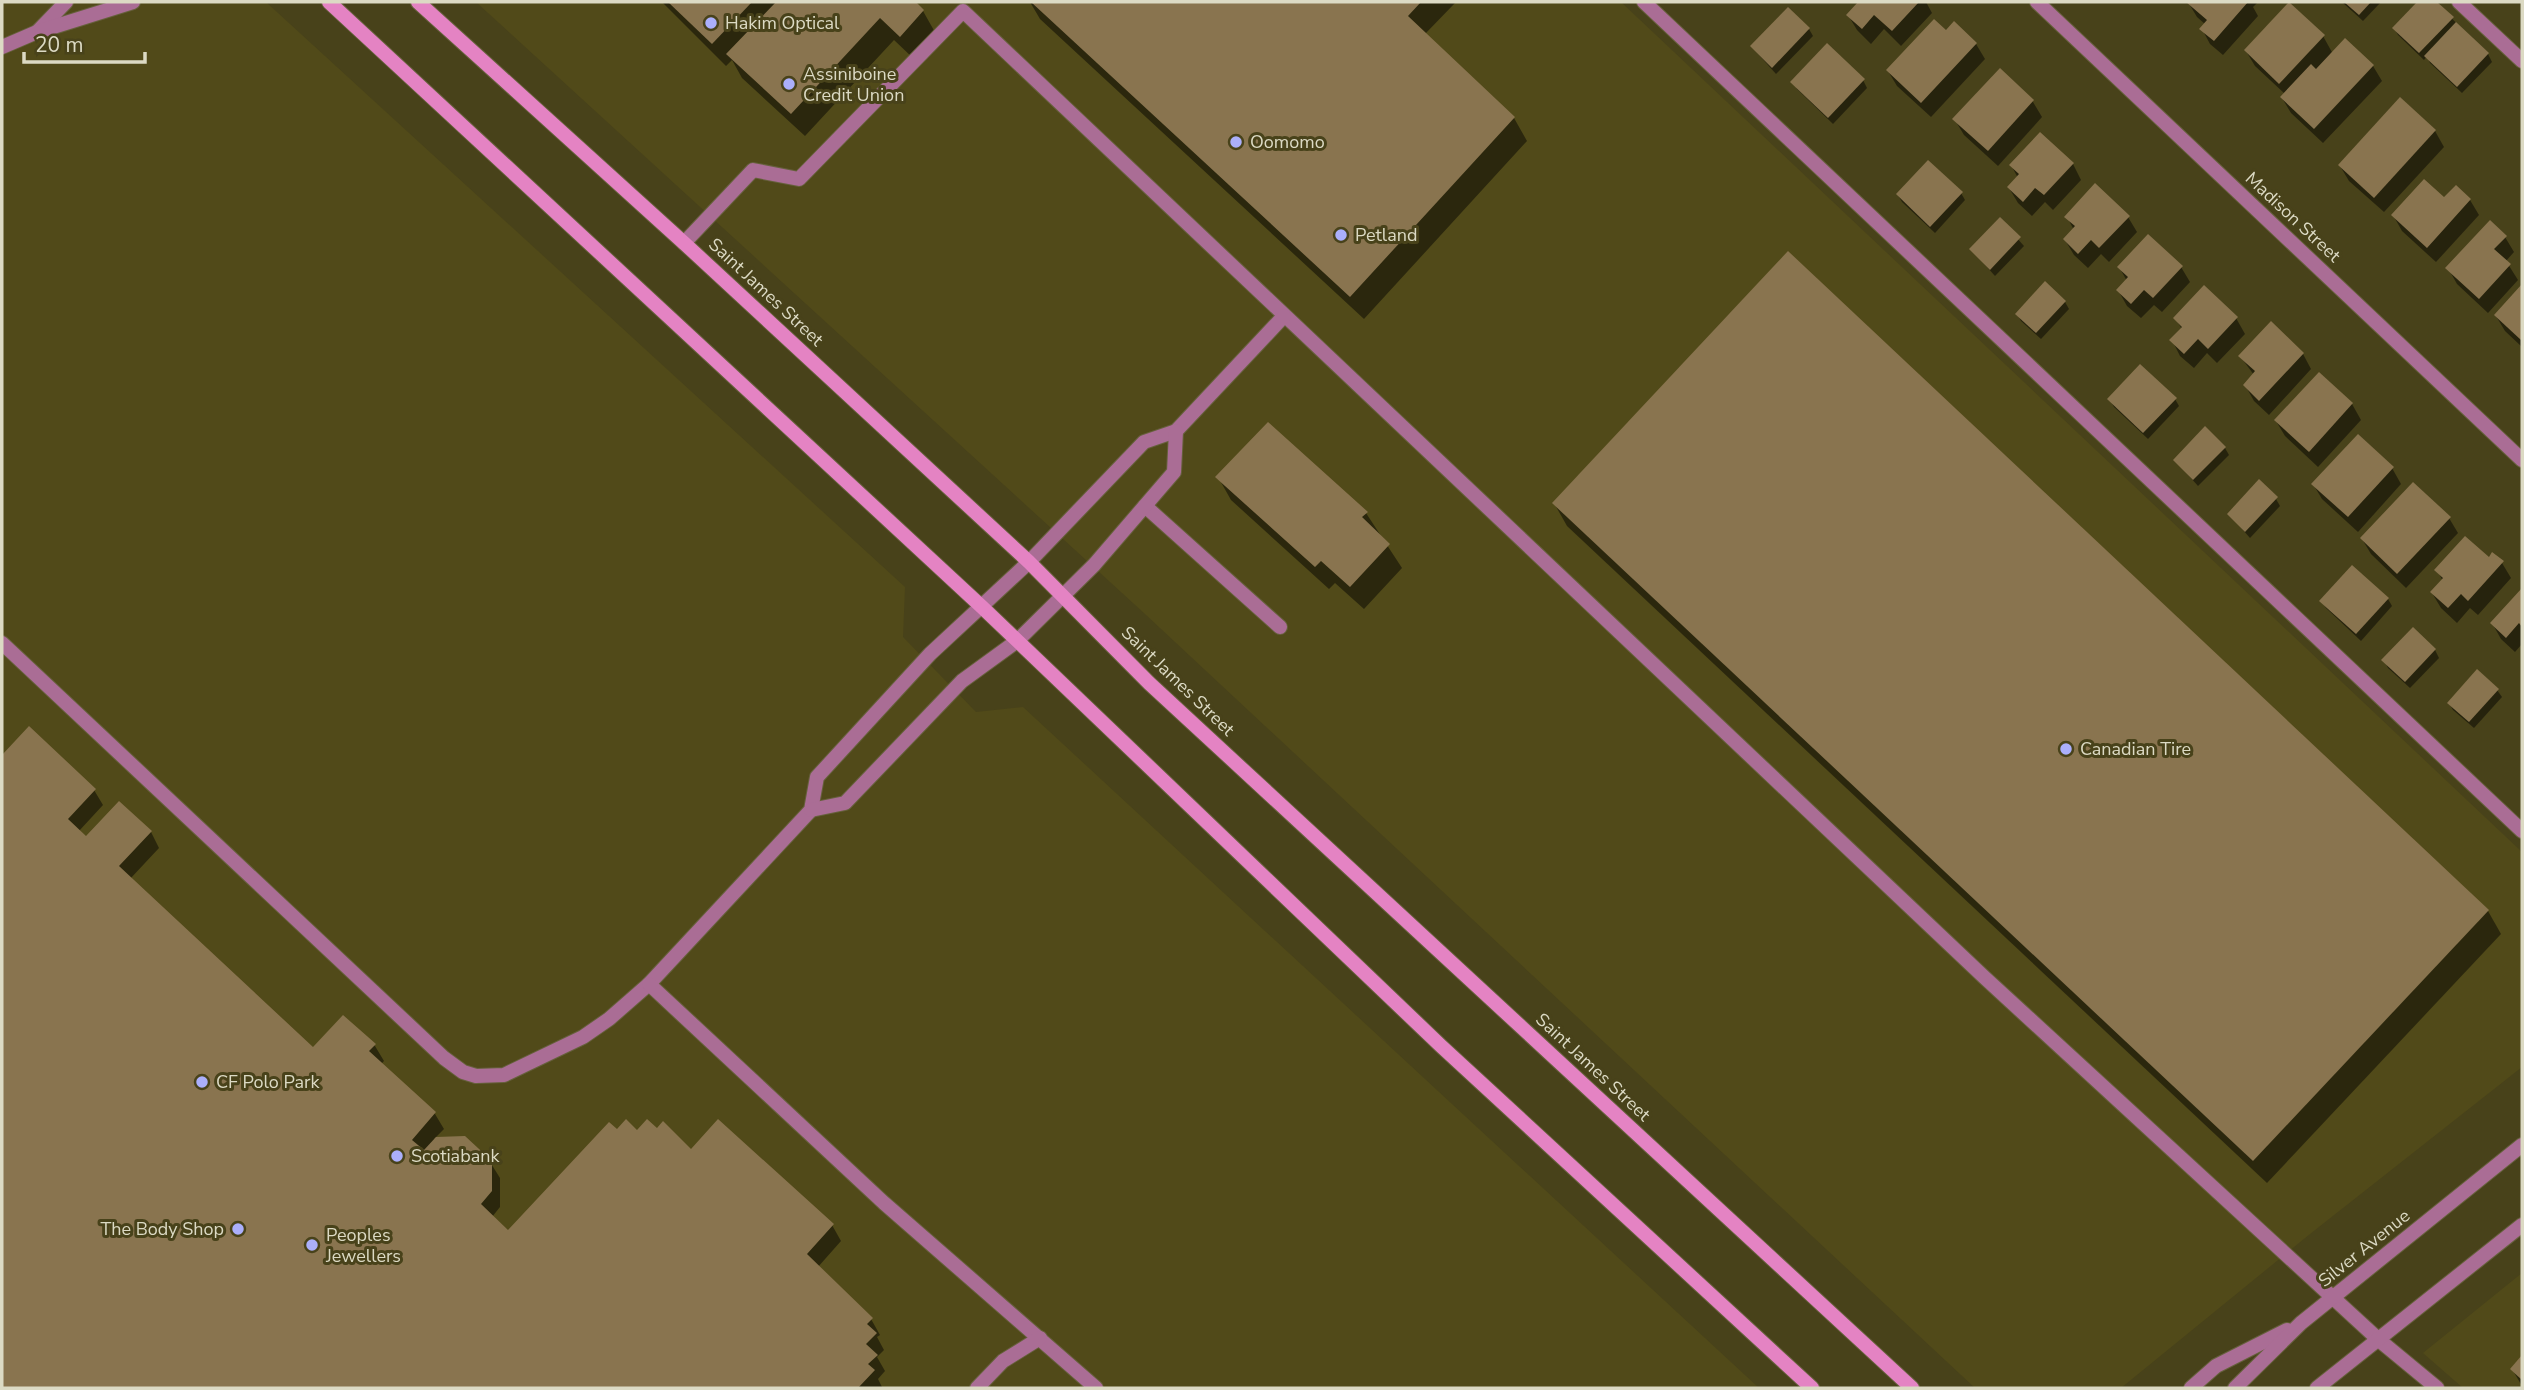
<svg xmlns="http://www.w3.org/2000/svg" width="2524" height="1390" viewBox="0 0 2524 1390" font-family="'Nunito Sans',sans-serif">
<rect width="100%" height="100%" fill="#48421a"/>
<!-- built -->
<g fill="#514a19">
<polygon points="2,2 266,2 905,587 903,637 976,712 1023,707 1759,1388 2,1388"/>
<polygon points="476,2 1621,2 2522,852 2522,1067 2310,1234 2121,1388 1975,1388 1145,614"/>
<polygon points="2522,1273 2522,1388 2463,1388 2423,1353"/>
</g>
<!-- shadow -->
<g fill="#0007">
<polygon points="662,2 913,2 923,11 936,34 914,59 894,40 805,136 742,78 732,60 726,66"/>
<polygon points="1030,2 1456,2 1425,34 1514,118 1527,141 1364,319 1040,19"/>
<polygon points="1860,2 1926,2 1932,13 1901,46 1884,29 1871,44 1857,30 1848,15"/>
<polygon points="2188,2 2258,2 2253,7 2258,16 2223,55 2210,44 2202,29 2206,25 2197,17"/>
<polygon points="2342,2 2381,2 2363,21"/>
<polygon points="2419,2 2435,2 2488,54 2492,62 2462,93 2430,63 2427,56 2424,60 2398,35 2394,28"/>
<polygon points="1809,29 1813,36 1776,74 1752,47"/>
<polygon points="2323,36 2333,54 2373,66 2382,81 2323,143 2291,113 2282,98 2285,94 2255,66 2246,51"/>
<polygon points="1976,44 1985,59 1931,117 1897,86 1888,71"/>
<polygon points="2000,71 2033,102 2042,117 1998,166 1964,135 1955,120"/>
<polygon points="1863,80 1867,88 1833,124 1797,89 1793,82"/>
<polygon points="2401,100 2435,131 2444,147 2384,212 2349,181 2340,166"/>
<polygon points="2073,164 2081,180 2053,210 2045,202 2032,216 2018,203 2009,188 2018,178 2011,165"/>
<polygon points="1961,193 1965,200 1935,233 1902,202 1898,195"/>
<polygon points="2470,200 2479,215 2436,262 2402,231 2393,215"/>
<polygon points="2067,217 2128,217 2137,232 2109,262 2101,254 2088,268 2074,255 2065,240 2074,230"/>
<polygon points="2000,219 2024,246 1995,276 1971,249"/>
<polygon points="2505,237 2514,252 2506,261 2518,280 2488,313 2457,284 2448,268"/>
<polygon points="1788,254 2488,911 2501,934 2267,1183 1567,526 1554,503"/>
<polygon points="2119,267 2181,267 2190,282 2162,312 2154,305 2141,318 2127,306 2118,290 2127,281"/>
<polygon points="2522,287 2522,347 2505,331 2496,316"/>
<polygon points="2065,302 2069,309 2041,339 2021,321 2017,314"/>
<polygon points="2175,318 2236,318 2245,334 2217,363 2207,353 2194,368 2180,356 2172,340 2182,329"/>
<polygon points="2303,354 2311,369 2269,415 2254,401 2245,385 2254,375 2240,356"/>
<polygon points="2319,374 2352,404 2361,420 2318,467 2285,436 2276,421"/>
<polygon points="2175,399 2179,406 2148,439 2114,407 2110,400"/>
<polygon points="2225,448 2229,455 2198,486 2175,460"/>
<polygon points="2392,468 2401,484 2358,532 2322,499 2313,484"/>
<polygon points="1218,477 1366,513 1402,568 1364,609 1335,583 1329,589 1231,500"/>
<polygon points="2276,499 2280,506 2250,538 2229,514"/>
<polygon points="2449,518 2458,533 2406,588 2371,554 2362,539"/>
<polygon points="2489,559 2502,563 2511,578 2478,615 2470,608 2457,623 2441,608 2432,593 2443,581 2437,570"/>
<polygon points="2353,567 2388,599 2392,606 2361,641 2326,608 2321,601"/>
<polygon points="2522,590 2522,644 2515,652 2501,639 2492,623"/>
<polygon points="2413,630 2435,650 2439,658 2410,688 2388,668 2384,660"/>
<polygon points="2497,690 2502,697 2474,728 2453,710 2449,703"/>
<polygon points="29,729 94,790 103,805 79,831 86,838 151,832 159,848 130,879 313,1049 343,1018 375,1046 384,1061 381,1064 435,1114 444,1129 434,1139 490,1162 500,1178 500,1207 492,1217 508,1232 617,1132 637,1132 692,1152 832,1225 841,1241 818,1267 871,1319 880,1335 877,1337 884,1350 877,1357 885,1371 878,1379 882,1387 2,1388 2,757"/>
<polygon points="2522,1358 2522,1386 2512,1369"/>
</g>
<!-- building -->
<g fill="#89744f">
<polygon points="668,2 752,2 712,44"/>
<polygon points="776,2 916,2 924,10 900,37 880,18 791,114 726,54"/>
<polygon points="1031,2 1421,2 1408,16 1515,117 1350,297"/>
<polygon points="1858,2 1919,2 1892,31 1874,15 1862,29 1846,15"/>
<polygon points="2186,2 2248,2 2214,41 2199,29 2207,20"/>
<polygon points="2289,2 2325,35 2279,84 2244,50"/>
<polygon points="2344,2 2371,2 2359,15"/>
<polygon points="2417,2 2437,2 2454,17 2419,53 2392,28"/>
<polygon points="1788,7 1810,28 1772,68 1750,46"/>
<polygon points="1934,19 1946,30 1954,21 1977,43 1921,103 1886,70"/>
<polygon points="2456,22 2489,53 2457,87 2424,56"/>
<polygon points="2345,38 2374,65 2314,129 2280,97 2311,64 2316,69"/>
<polygon points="1827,43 1865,79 1828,118 1790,82"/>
<polygon points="2000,68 2034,100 1988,151 1952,119"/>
<polygon points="2400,97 2436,130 2374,198 2338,165"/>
<polygon points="2040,132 2074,163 2044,195 2035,188 2023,202 2007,187 2019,174 2009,165"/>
<polygon points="1928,160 1963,192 1930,227 1896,194"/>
<polygon points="2424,179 2444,197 2456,185 2471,199 2427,248 2391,215"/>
<polygon points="2095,183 2130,216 2099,248 2091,240 2078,254 2063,239 2075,226 2064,217"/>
<polygon points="2000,217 2021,237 1990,270 1969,249"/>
<polygon points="2490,220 2507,236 2494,249 2511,264 2479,299 2445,268"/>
<polygon points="2148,234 2183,266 2153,298 2144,290 2131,304 2116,290 2128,277 2117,267"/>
<polygon points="1788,251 2489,910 2253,1161 1552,503"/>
<polygon points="2045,281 2066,301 2036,333 2015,314"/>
<polygon points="2522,284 2522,338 2521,340 2494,315"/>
<polygon points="2204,285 2238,317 2208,349 2198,339 2184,354 2169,340 2182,327 2173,318"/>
<polygon points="2271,321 2304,353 2259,401 2243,385 2255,371 2238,356"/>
<polygon points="2140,364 2177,398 2143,433 2107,399"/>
<polygon points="2319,372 2353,403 2309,452 2274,420"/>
<polygon points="1268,422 1368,512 1362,517 1390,544 1350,587 1321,561 1315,567 1215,477"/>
<polygon points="2205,426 2226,447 2193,480 2173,460"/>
<polygon points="2358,434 2394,467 2348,517 2311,484"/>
<polygon points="2259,479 2278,497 2245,532 2227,514"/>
<polygon points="2413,482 2451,517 2397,574 2360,538"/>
<polygon points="2465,536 2489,557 2492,552 2504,561 2468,601 2461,594 2448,608 2430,592 2443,578 2434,570"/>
<polygon points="2352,565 2389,598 2356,634 2319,601"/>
<polygon points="2522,588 2522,627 2519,623 2506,638 2490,623"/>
<polygon points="2413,627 2436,649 2405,682 2381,660"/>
<polygon points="2477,669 2499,689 2469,722 2447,703"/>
<polygon points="29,726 96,789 68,819 86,836 119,801 152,831 119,866 313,1047 343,1015 376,1044 369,1051 436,1112 412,1140 424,1150 436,1137 465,1136 492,1161 492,1191 481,1204 508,1230 609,1122 617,1129 626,1119 637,1130 647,1119 657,1128 663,1121 691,1149 718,1119 834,1224 807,1254 873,1318 867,1324 877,1333 866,1344 878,1355 868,1364 875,1370 858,1388 2,1388 2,755"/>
<polygon points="2522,1355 2522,1380 2510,1369"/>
</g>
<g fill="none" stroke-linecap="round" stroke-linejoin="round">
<defs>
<g id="service">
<polyline points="1644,2 2522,831"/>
<polyline points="2459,2 2522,61"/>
<polyline points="38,31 66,2"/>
<polyline points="2,47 37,32 133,2"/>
<polyline points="684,243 753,170 799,179 963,11 1984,977 2379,1340 2437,1388"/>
<polyline points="1145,506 1280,627"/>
<polyline points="2,643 444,1058 463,1072 476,1076 504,1075 583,1037 609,1019 649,984 811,810 817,777 930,654 1029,562 1144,442 1176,431 1284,316"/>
<polyline points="811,810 845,803 962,681 1017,641 1094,565 1174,472 1176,431"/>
<polyline points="649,984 884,1203 1096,1388"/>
<polyline points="977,1388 1003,1361 1040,1338"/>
</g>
<polyline id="minor" points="2037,2 2522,460"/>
<g id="tertiary">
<polyline points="2191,1388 2216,1366 2287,1330"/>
<polyline points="2235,1388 2301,1323 2522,1145"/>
<polyline points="2317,1388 2522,1225"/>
</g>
<g id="secondary">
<polyline points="329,2 982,607 1441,1046 1812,1388"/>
<polyline points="418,2 684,243 1029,562 1149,683 1912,1388"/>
</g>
</defs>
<!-- service casing -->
<use href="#service" stroke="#66603c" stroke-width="16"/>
<!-- minor casing -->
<use href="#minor" stroke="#66603c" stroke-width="16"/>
<!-- tertiary casing -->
<use href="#tertiary" stroke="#66603c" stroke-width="16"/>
<!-- secondary casing -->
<use href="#secondary" stroke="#66603c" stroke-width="16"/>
<!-- service -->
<use href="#service" stroke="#aa6d95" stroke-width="14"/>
<!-- minor -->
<use href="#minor" stroke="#aa6d95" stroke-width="14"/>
<!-- tertiary -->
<use href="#tertiary" stroke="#aa6d95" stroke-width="14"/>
<!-- secondary -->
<use href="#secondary" stroke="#e483c3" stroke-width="14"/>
</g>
<!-- markers -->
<g fill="#abaffb" stroke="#48421a" stroke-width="2.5">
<circle cx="711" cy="23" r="7"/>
<circle cx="789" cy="84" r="7"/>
<circle cx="1236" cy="142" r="7"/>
<circle cx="1341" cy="235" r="7"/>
<circle cx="2066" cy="749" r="7"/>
<circle cx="202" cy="1082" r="7"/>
<circle cx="397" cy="1156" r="7"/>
<circle cx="238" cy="1229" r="7"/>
<circle cx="312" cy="1245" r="7"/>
</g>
<g text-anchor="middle" stroke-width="6" stroke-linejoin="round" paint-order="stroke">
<!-- poi labels -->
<g font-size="18" fill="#dcdac4" stroke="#48421a" text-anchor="start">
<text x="725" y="29">Hakim Optical</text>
<text x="803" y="80">Assiniboine<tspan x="803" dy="21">Credit Union</tspan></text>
<text x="1250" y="148">Oomomo</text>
<text x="1355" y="241">Petland</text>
<text x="2080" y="755">Canadian Tire</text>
<text x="216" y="1088">CF Polo Park</text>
<text x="411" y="1162">Scotiabank</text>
<text x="224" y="1235" text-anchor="end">The Body Shop</text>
<text x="326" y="1241">Peoples<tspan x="326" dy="21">Jewellers</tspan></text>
</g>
<!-- street labels -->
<g font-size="18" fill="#dcdac4" stroke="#48421a">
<text transform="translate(2293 217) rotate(43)" y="6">Madison Street</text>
<text transform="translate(766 292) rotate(43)" y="6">Saint James Street</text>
<text transform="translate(1178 681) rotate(44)" y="6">Saint James Street</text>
<text transform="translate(1593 1067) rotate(43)" y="6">Saint James Street</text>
<text transform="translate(2364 1248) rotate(-39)" y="6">Silver Avenue</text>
</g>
</g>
<!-- border -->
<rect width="2524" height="1390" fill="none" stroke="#dcdac4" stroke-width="7"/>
<!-- scale -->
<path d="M24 52v10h121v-10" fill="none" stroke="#dcdac4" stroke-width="3.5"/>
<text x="35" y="52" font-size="21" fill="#dcdac4" stroke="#48421a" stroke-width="5" paint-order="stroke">20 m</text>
</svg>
